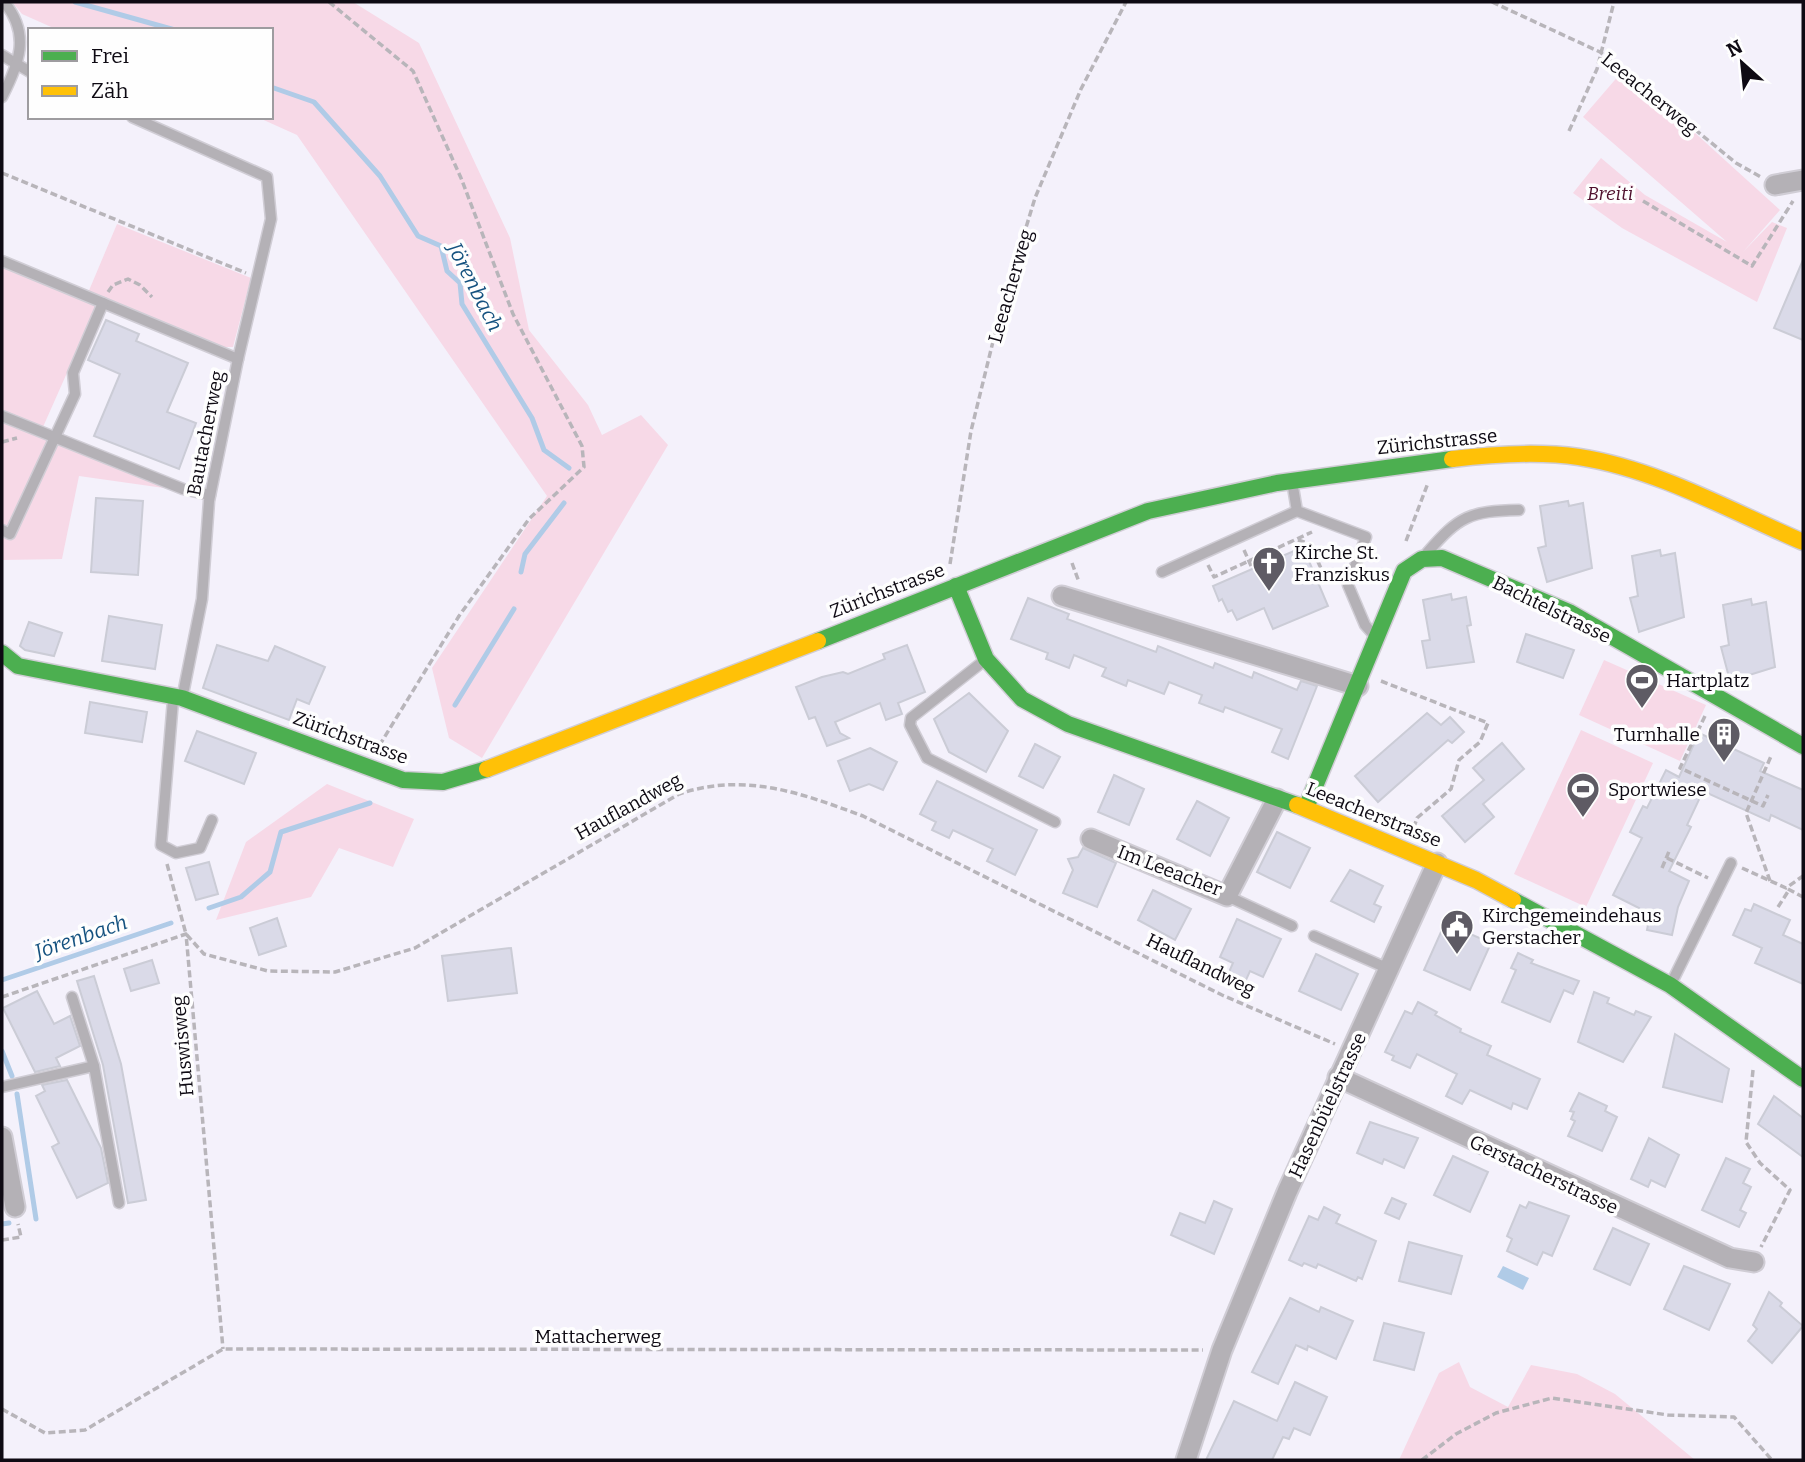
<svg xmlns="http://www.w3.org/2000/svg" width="1805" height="1462" viewBox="0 0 1805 1462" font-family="Bitter,serif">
<rect width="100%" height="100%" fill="#f4f1fb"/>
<!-- green -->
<g fill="#f7d9e7">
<polygon points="12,2 353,2 419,43 510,238 529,330 588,405 602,435 641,415 668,445 482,758 449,738 432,668 547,496 297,135 257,117 271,117 271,30 58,30 22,14"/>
<polygon points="1620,74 1694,132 1780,210 1743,252 1772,222 1787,228 1757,302 1622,228 1573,193 1601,158 1645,195 1727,242 1583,117"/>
<polygon points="117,224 251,278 233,347 219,347 101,296 39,436 178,490 79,476 62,559 2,560 2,265 85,300"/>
<polygon points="1604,660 1706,705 1680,761 1579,715"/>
<polygon points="1581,730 1653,763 1586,907 1514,874"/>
<polygon points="327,784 414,819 393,867 339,848 311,897 216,920 246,842"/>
<polygon points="1459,1362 1470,1387 1508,1407 1531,1365 1577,1374 1615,1394 1695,1460 1399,1460 1439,1373"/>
</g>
<!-- water -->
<polygon fill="#b0cbe7" points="1503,1266 1529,1278 1523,1290 1497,1277"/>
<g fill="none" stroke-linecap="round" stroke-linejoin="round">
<!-- stream -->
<g stroke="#b0cbe7" stroke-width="5">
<polyline points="75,2 175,30"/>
<polyline points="271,87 314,102 380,176 418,236 441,246 447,271 460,283 462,304 532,418 544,450 569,468"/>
<polyline points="521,572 525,554 564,503"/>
<polyline points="455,705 514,609"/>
<polyline points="209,908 241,897 270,872 281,832 370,803"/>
<polyline points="2,980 171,923"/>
<polyline points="2,1051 12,1076"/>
<polyline points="17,1094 36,1219"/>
<polyline points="2,1224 9,1223"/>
</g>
</g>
<!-- building -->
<g fill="#dadae8" stroke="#cbccd6" stroke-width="2">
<polygon points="1803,260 1803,340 1774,328"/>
<polygon points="106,320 139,334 136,341 188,363 167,412 196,423 179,469 94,436 120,374 88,360"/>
<polygon points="96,498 143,501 138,575 91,572"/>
<polygon points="1568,501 1569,506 1583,503 1592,568 1547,582 1538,548 1546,546 1540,506"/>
<polygon points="1303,547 1328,606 1273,629 1264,608 1237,620 1232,610 1228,612 1222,599 1219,601 1213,586"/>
<polygon points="1660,550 1661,556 1675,553 1684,617 1639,632 1630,598 1638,596 1632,556"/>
<polygon points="1451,594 1452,600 1466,597 1471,625 1467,626 1474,662 1427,668 1422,641 1430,640 1423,600"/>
<polygon points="1028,598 1069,614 1067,619 1156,652 1158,646 1213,668 1215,663 1252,678 1254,672 1297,690 1301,681 1317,686 1288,759 1272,752 1282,729 1225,707 1223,712 1199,703 1202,695 1169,682 1164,694 1128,680 1126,686 1102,676 1106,668 1074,655 1069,668 1046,659 1048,653 1011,639"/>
<polygon points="1751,599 1752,605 1766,602 1775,667 1730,681 1721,647 1729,645 1723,605"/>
<polygon points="109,616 162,625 155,669 102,661"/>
<polygon points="29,622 62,633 54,656 25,650 20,646"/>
<polygon points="1526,634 1574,650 1563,678 1517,662"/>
<polygon points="217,645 268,661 275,646 325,667 309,704 297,699 289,720 203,688"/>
<polygon points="907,645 925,692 898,703 902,714 886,720 880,703 835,722 840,733 849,738 827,746 815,717 809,719 796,687 822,677 843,672 848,674 885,659 883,654"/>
<polygon points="969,693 1008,731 986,772 949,752 934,719"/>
<polygon points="90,702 147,712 142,742 85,733"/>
<polygon points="1427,713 1441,725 1450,717 1464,732 1452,743 1448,740 1378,802 1355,776"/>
<polygon points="197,731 256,753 244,784 185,761"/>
<polygon points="1699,733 1764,763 1760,771 1803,790 1803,830 1771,815 1769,821 1703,791 1687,825 1691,827 1669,871 1689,881 1678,907 1672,935 1647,930 1648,925 1634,918 1639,908 1613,895 1642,838 1630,832 1643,806 1647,808 1666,770 1679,777"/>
<polygon points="1502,743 1524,769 1483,804 1494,817 1465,842 1442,816 1484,780 1473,768"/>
<polygon points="1035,744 1060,757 1043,788 1019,776"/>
<polygon points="870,748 897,762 883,790 869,784 850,791 838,761"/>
<polygon points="1114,775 1144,789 1129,825 1098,812"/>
<polygon points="937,781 1037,830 1015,875 987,861 993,849 953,830 949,838 932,830 936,822 920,814"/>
<polygon points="1197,801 1229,818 1210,856 1177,839"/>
<polygon points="1277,832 1310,848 1290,888 1257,872"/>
<polygon points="1083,848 1116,863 1097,907 1063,893 1073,870 1068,859 1078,857"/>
<polygon points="209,862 218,894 196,900 186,868"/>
<polygon points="1350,870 1383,886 1374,904 1381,907 1374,922 1331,901"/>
<polygon points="1153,890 1191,909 1175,940 1138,920"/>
<polygon points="1754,904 1790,920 1783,935 1803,944 1803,984 1755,963 1762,948 1733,935 1745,909 1751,911"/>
<polygon points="277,918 286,946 259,955 250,928"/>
<polygon points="1237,919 1281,939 1263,977 1250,971 1246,980 1229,972 1233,963 1220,957"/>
<polygon points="1445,923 1491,943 1470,990 1424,970"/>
<polygon points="511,948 517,993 448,1001 442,956"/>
<polygon points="1518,953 1533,960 1531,963 1579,981 1573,994 1564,990 1550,1022 1502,1002 1516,970 1511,968"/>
<polygon points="1316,954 1358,974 1341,1010 1299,991"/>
<polygon points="152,960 159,983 131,991 124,969"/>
<polygon points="94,976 121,1064 146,1200 128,1203 103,1065 77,981"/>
<polygon points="37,991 54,1024 70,1016 80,1046 56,1058 60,1066 35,1072 3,1008"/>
<polygon points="1594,992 1609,998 1607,1003 1634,1015 1636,1011 1651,1017 1623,1062 1578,1042"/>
<polygon points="1418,1002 1437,1012 1435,1015 1461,1029 1460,1032 1491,1046 1487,1055 1540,1079 1527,1109 1513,1103 1511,1109 1470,1090 1462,1104 1446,1096 1457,1074 1417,1054 1410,1068 1392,1060 1394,1056 1385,1052 1405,1011 1412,1014"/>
<polygon points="1675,1034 1729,1069 1722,1102 1663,1087"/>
<polygon points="67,1080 101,1148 108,1183 77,1198 52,1147 59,1143 36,1096 45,1091 42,1085"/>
<polygon points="1579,1093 1607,1106 1605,1111 1617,1117 1602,1151 1568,1136 1575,1121 1571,1119 1574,1112 1570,1111"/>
<polygon points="1774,1096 1803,1118 1803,1157 1758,1124"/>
<polygon points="1370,1122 1418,1138 1404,1168 1384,1159 1382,1164 1357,1153"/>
<polygon points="1649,1138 1679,1155 1665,1187 1651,1180 1648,1187 1631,1179"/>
<polygon points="1453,1156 1488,1172 1470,1212 1434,1195"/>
<polygon points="1726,1158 1750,1169 1743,1183 1751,1187 1740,1210 1746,1213 1739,1227 1702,1210"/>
<polygon points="1392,1198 1406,1204 1399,1219 1385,1213"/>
<polygon points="1214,1201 1232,1209 1214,1254 1171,1235 1180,1213 1205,1223"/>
<polygon points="1529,1202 1569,1216 1552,1256 1543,1252 1537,1265 1507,1251 1512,1239 1507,1236 1520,1205 1526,1208"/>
<polygon points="1324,1207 1340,1215 1336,1223 1376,1241 1362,1279 1358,1277 1356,1281 1318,1264 1316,1268 1304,1263 1302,1266 1289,1260 1309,1216 1318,1220"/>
<polygon points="1613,1228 1649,1244 1630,1285 1594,1269"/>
<polygon points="1409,1242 1462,1256 1451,1294 1399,1281"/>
<polygon points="1684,1266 1730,1284 1709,1330 1664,1309"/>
<polygon points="1769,1292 1782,1303 1780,1306 1803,1326 1772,1363 1748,1341 1757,1329 1753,1325"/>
<polygon points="1290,1298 1319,1312 1321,1307 1353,1321 1336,1359 1308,1346 1307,1350 1296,1345 1278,1384 1252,1372"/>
<polygon points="1384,1323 1424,1333 1414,1370 1374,1360"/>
<polygon points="1295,1382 1327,1397 1310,1435 1294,1428 1289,1439 1283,1437 1272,1460 1206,1460 1234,1401 1277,1421"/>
</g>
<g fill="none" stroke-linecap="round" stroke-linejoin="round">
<defs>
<g id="lane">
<polyline points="2,55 30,72"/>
<path d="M2 97C19 64 31 34 4 2"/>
<polyline points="132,117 267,177 271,219 238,359 209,501 202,599 183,694"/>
<polyline points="2,261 238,359"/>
<polyline points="2,416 183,489 210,495"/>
<polyline points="1292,481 1297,511 1366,537 1348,585 1365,625 1374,635"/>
<polyline points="2,530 10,534 75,394 73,373 103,303"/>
<path d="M1427 553C1459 516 1470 511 1519 510"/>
<polyline points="1162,572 1297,511"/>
<polyline points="985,660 911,718 910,725 927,758 1055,822"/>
<polyline points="173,700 161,845 176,853 200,848 212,820"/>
<polyline points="1227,896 1292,926"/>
<polyline points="1314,936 1389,969"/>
<polyline points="1672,982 1731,863"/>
<polyline points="94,1066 119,1203"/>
<polyline points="2,1087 94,1066 72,997"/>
</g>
<g id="street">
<polyline points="1775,185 1803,180"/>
<polyline points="1062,596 1358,686"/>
<polyline points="1091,839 1227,896 1277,799"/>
<polyline points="1338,1077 1730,1258 1754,1262"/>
<polyline points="2,1137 15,1207"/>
<polyline points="1186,1460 1222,1350 1287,1192 1437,863"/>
</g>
<g id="fast">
<polyline points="956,586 986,659 1022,699 1068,724 1297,805"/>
<polyline points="818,641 1148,511 1277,483 1452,459"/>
<polyline points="2,653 18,666 182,698 403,780 443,782 487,769"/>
<polyline points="1306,808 1404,571 1422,559 1442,558 1569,612 1803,746"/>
<polyline points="1513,900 1670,985 1803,1079"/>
</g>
<g id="slow">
<path d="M1452 459C1494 454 1537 451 1579 457 1657 469 1731 511 1803 542"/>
<polyline points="487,769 818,641"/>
<polyline points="1297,805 1476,880 1513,900"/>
</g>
</defs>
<!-- lane casing -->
<use href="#lane" stroke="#d0cdd5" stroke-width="13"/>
<!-- street casing -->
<use href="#street" stroke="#d0cdd5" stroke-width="23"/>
<!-- fast casing -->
<use href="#fast" stroke="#d0cdd5" stroke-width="19"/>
<!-- slow casing -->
<use href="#slow" stroke="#d0cdd5" stroke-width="19"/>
<!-- path -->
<g stroke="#b8b5ba" stroke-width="3.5" stroke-dasharray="7 3.5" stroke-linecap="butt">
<polyline points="329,2 413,71 461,178 513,314 582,446 584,467 529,519 459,616 379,746"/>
<polyline points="1492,2 1600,52 1736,163 1761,177"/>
<polyline points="1569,131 1597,69 1614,2"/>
<polyline points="2,173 246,273"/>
<polyline points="1643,201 1752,266 1793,201"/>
<polyline points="108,292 113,285 128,279 140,285 152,297"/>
<polyline points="2,442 17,438"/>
<polyline points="1298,540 1310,544 1324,575 1336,580"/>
<polyline points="1406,541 1428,483"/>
<polyline points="1244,550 1252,568"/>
<polyline points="1072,563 1079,582"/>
<polyline points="950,564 971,431 1000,313 1035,198 1081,89 1126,2"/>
<polyline points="1208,565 1214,577 1312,532"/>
<polyline points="1381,681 1488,723 1480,742 1459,760 1451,789 1417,818 1413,830"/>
<polyline points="1705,716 1680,768 1763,806 1768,795"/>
<polyline points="1667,858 1708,878"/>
<path d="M167 864 186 934 204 954 268 971 335 972 415 948 679 794C745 772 801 793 863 816L1222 995 1335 1044"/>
<polyline points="1662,868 1670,849"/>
<polyline points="1742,868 1786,888 1803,876"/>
<polyline points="1770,881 1746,813 1772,754"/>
<polyline points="1788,889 1803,897"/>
<polyline points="1778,907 1789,890"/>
<polyline points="2,997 186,934 223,1349"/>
<polyline points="1753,1070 1746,1142 1760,1163 1790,1190 1761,1247"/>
<polyline points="2,1240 21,1237 18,1224"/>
<polyline points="2,1409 45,1433 85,1430 223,1349 1203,1350"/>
<polyline points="1422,1460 1456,1434 1496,1413 1552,1398 1668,1415 1734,1417 1772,1460"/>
</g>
<!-- lane -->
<use href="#lane" stroke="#b4b1b6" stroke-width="10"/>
<!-- street -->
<use href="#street" stroke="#b4b1b6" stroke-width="19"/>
<!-- fast -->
<use href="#fast" stroke="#4caf50" stroke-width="16"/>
<!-- slow -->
<use href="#slow" stroke="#ffc107" stroke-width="16"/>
</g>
<!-- icons -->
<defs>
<symbol id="church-pin" viewBox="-11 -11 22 30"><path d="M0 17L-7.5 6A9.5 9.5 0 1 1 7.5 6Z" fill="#5e5b64" stroke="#fefefe"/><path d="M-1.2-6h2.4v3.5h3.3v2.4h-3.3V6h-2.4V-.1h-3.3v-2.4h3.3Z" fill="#fff"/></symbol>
<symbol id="stadium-pin" viewBox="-11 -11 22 30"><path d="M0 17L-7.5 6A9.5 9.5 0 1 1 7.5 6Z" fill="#5e5b64" stroke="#fefefe"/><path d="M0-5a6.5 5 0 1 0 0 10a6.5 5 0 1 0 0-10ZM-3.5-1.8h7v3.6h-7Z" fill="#fff"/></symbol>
<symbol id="building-pin" viewBox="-11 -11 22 30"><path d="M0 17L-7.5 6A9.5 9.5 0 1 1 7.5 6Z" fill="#5e5b64" stroke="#fefefe"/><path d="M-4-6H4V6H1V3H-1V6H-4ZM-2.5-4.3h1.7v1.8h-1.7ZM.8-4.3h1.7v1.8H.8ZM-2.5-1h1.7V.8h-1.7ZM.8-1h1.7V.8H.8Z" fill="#fff"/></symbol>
<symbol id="civic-pin" viewBox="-11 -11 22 30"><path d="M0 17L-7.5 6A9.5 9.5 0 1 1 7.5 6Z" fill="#5e5b64" stroke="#fefefe"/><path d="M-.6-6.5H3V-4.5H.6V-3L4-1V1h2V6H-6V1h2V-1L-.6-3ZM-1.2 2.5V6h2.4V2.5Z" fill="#fff"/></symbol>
</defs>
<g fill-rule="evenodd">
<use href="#church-pin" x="1250" y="544" width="38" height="52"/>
<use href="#stadium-pin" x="1623" y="661" width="38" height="52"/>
<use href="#building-pin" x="1705" y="715" width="38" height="52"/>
<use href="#stadium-pin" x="1564" y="770" width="38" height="52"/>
<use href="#civic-pin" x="1438" y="907" width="38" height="52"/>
</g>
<g text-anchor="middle" stroke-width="7" stroke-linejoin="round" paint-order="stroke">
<!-- street labels -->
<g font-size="19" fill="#0e0a13" stroke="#fefefe">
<text transform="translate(1650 93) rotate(39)" y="7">Leeacherweg</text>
<text transform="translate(1010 286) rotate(-74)" y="7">Leeacherweg</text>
<text transform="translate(205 433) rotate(-79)" y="7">Bautacherweg</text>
<text transform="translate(1437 441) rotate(-6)" y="7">Zürichstrasse</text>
<text transform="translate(887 590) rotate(-21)" y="7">Zürichstrasse</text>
<text transform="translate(1552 609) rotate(26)" y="7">Bachtelstrasse</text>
<text transform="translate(351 737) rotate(20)" y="7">Zürichstrasse</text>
<text transform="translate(628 806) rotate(-29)" y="7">Hauflandweg</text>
<text transform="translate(1374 814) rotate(22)" y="7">Leeacherstrasse</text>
<text transform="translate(1170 870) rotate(21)" y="7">Im Leeacher</text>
<text transform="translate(1201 964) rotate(26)" y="7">Hauflandweg</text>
<text transform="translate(182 1046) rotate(-95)" y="7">Huswisweg</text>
<text transform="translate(1327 1105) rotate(-65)" y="7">Hasenbüelstrasse</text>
<text transform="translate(1544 1174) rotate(25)" y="7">Gerstacherstrasse</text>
<text x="598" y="1343">Mattacherweg</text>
</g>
<!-- park labels -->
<g font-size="19" font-style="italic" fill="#50112e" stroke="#fefefe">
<text x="1610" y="200">Breiti</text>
</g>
<!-- poi labels -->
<g font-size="19" fill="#0e0a13" stroke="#fefefe" text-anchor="start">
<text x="1294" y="559">Kirche St.<tspan x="1294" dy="22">Franziskus</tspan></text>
<text x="1666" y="687">Hartplatz</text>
<text x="1700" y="741" text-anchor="end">Turnhalle</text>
<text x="1608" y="796">Sportwiese</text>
<text x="1482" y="922">Kirchgemeindehaus<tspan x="1482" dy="22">Gerstacher</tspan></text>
</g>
<!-- water labels -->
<g font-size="21" font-style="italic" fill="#14517f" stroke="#fefefe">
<text transform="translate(475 287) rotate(63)" y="7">Jörenbach</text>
<text transform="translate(81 937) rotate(-19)" y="7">Jörenbach</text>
</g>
</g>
<!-- border -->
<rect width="1805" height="1462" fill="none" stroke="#0e0a13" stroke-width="7"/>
<!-- legend -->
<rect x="28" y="28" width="245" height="91" fill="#fefefe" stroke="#9e9ca0" stroke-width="2"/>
<rect x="42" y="51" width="35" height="10" fill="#4caf50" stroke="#9e9ca0" stroke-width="2"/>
<text x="91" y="63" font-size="21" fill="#0e0a13">Frei</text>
<rect x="42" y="86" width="35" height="10" fill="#ffc107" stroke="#9e9ca0" stroke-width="2"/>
<text x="91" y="98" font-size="21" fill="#0e0a13">Zäh</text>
<!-- north arrow -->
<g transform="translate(1742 63) rotate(333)" stroke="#fefefe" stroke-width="5" paint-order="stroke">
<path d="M0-5L12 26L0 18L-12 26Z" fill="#0e0a13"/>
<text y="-10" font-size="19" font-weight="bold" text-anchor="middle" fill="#0e0a13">N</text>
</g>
</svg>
